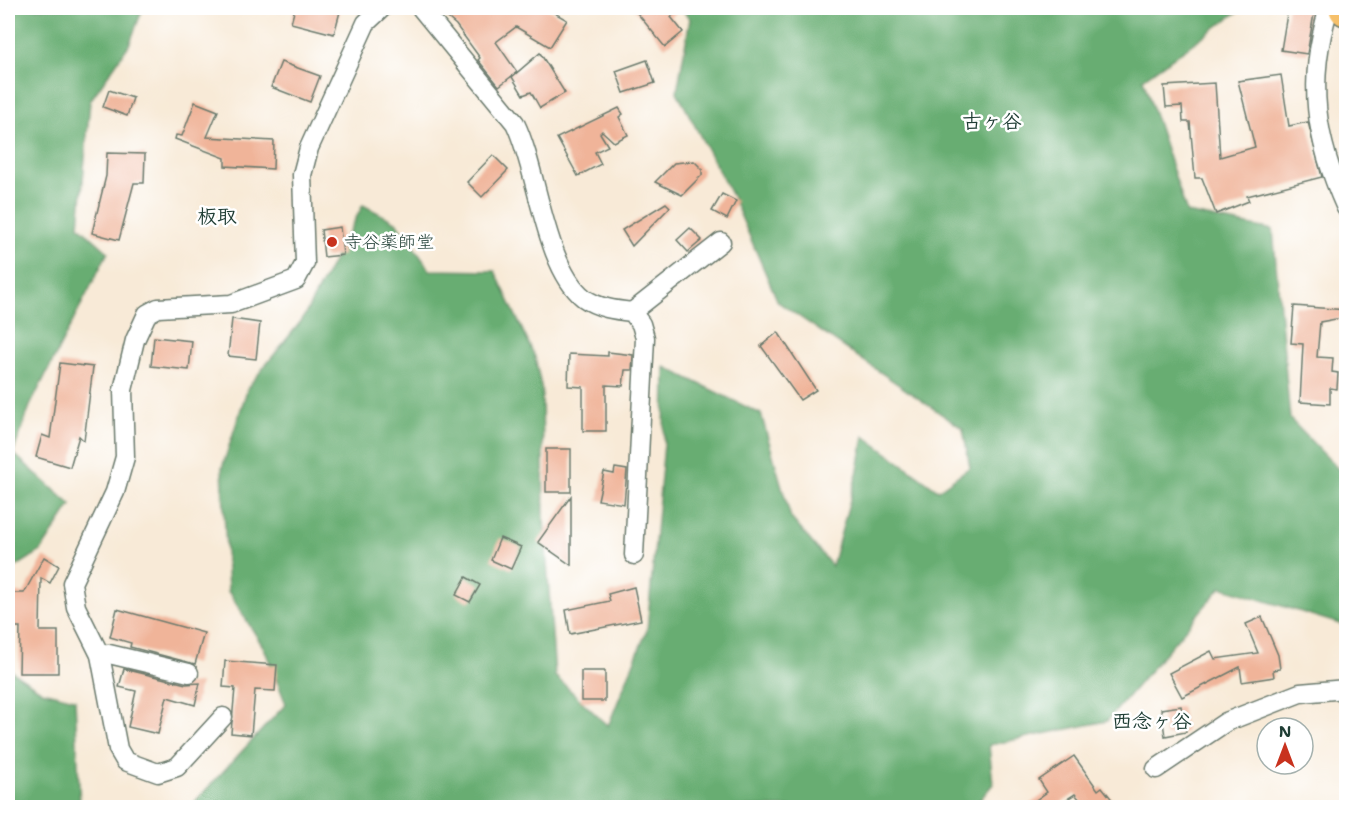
<svg xmlns="http://www.w3.org/2000/svg" width="1354" height="815" viewBox="0 0 1354 815" font-family="'Shantell Sans','Klee One',sans-serif">
<rect width="100%" height="100%" fill="#fff"/>
<filter id="ink" filterUnits="userSpaceOnUse"><feTurbulence type="fractalNoise" baseFrequency=".0167" numOctaves="2"/><feDisplacementMap in="SourceGraphic" scale="12" xChannelSelector="R" yChannelSelector="G"/><feConvolveMatrix kernelMatrix="1 2 1 2 8 2 1 2 1" color-interpolation-filters="sRGB"/></filter>
<filter id="wash" filterUnits="userSpaceOnUse"><feTurbulence type="fractalNoise" baseFrequency=".008" numOctaves="4" result="noise"/><feDisplacementMap in="SourceGraphic" scale="24" xChannelSelector="R" yChannelSelector="G"/><feGaussianBlur stdDeviation="1.35" result="paint"/><feColorMatrix in="noise" values="0 0 0 0 0 0 0 0 0 0 0 0 0 0 0 0 0 1.4 0 .05"/><feComposite in="paint" operator="in"/></filter>
<g filter="url(#wash)">
<rect width="100%" height="100%" fill="#f8ead7"/>
<!-- forest -->
<g fill="#68ad72" stroke="#447553" stroke-width="1.5">
<polygon points="8,8 143,8 129,45 90,101 79,226 108,252 30,406 13,453 71,505 41,551 8,572"/>
<polygon points="681,8 932,8 933,15 978,8 1243,8 1143,79 1187,213 1273,230 1290,419 1346,477 1346,626 1221,587 1107,721 989,745 993,784 974,807 189,808 286,704 264,648 228,591 222,468 248,387 302,320 363,205 396,222 430,270 495,271 535,357 542,391 544,520 555,676 608,726 647,630 664,444 665,367 761,414 791,518 832,566 858,470 864,436 938,490 970,467 963,429 778,302 733,198 677,92 690,19"/>
<polygon points="8,642 11,671 42,691 75,699 80,807 8,807"/>
</g>
<g id="blocks">
<!-- building -->
<g fill="#f0b499">
<polygon points="295,8 341,8 334,34 291,23"/>
<polygon points="436,8 546,8 567,20 550,47 516,27 496,42 517,72 499,86 478,60 480,58 456,25"/>
<polygon points="633,8 681,8 671,17 683,32 665,47"/>
<polygon points="1288,8 1315,8 1307,54 1281,50"/>
<polygon points="540,53 565,93 540,108 531,92 523,95 512,77"/>
<polygon points="647,60 655,83 624,93 616,71"/>
<polygon points="281,62 320,76 310,102 271,87"/>
<polygon points="1281,75 1289,126 1308,122 1322,177 1247,196 1249,201 1216,214 1202,178 1195,178 1190,122 1183,122 1182,106 1166,107 1164,86 1215,83 1220,157 1255,147 1238,81"/>
<polygon points="109,90 133,98 127,116 103,107"/>
<polygon points="195,102 218,111 207,137 274,141 273,169 225,166 225,158 175,139 176,135 182,136"/>
<polygon points="619,108 623,114 619,117 628,135 614,142 602,131 600,133 608,146 595,152 601,164 578,176 557,138"/>
<polygon points="107,153 145,154 144,183 134,183 119,240 92,233 106,176"/>
<polygon points="493,155 508,170 482,197 467,182"/>
<polygon points="694,161 702,169 702,175 682,195 655,182 674,163"/>
<polygon points="722,194 736,201 727,219 712,211"/>
<polygon points="666,203 670,207 632,246 622,230"/>
<polygon points="340,227 343,255 324,257 321,230"/>
<polygon points="690,228 702,240 688,252 677,240"/>
<polygon points="1294,306 1347,310 1347,317 1320,322 1317,357 1333,358 1332,372 1338,373 1337,389 1330,388 1330,404 1300,402 1303,344 1291,343"/>
<polygon points="232,319 260,323 256,359 228,356"/>
<polygon points="778,332 816,390 800,400 761,346"/>
<polygon points="154,337 192,341 189,370 151,366"/>
<polygon points="608,352 633,355 632,370 625,370 623,386 606,385 606,431 583,431 583,387 568,386 569,354 608,356"/>
<polygon points="60,363 93,367 84,441 79,436 70,467 36,457 42,435 50,438"/>
<rect x="546" y="449" width="25" height="43"/>
<polygon points="615,468 627,470 624,504 598,500 604,472 614,474"/>
<polygon points="571,496 571,565 538,542"/>
<polygon points="500,538 521,547 511,569 491,560"/>
<polygon points="44,557 59,566 50,583 41,578 40,631 58,631 58,673 19,673 20,627 9,627 9,593 24,593"/>
<polygon points="466,577 480,585 470,602 456,595"/>
<polygon points="634,587 641,620 570,634 566,610 610,601 608,594"/>
<polygon points="117,609 204,633 195,664 130,647 131,643 110,637"/>
<polygon points="1262,617 1278,655 1280,669 1273,670 1274,677 1242,682 1240,667 1182,697 1169,673 1211,651 1215,659 1258,653 1246,624"/>
<polygon points="225,661 277,665 275,691 255,690 251,735 231,733 235,688 223,687"/>
<polygon points="124,669 186,684 200,683 195,705 167,697 158,734 128,727 136,691 119,687"/>
<rect x="581" y="671" width="24" height="30"/>
<polygon points="1181,706 1186,732 1165,736 1161,709"/>
<polygon points="1074,756 1098,790 1102,787 1118,807 1086,807 1075,794 1055,807 1026,807 1047,792 1039,780"/>
</g>
</g>
</g>
<g filter="url(#ink)">
<use href="#blocks" fill-opacity="0" stroke="#6b7a6d" stroke-width="1.5"/>
<g fill="none" stroke-linecap="round" stroke-linejoin="round">
<defs>
<g id="street">
<path d="M421 8 515 123C538 170 544 266 584 298 598 308 615 310 632 312L641 324 645 338 634 555"/>
<path d="M1329 8C1306 81 1315 139 1346 208"/>
<polyline points="632,312 721,242"/>
<polyline points="100,655 109,654 189,673"/>
<polyline points="223,717 177,767 158,773 125,761 118,749 100,655 76,607 72,583 115,492 125,457 123,390 135,340 147,314 158,308 231,304 296,280 305,263 302,175 309,148 366,23 382,8"/>
<polyline points="1156,769 1226,722 1300,693 1346,689"/>
</g>
<polyline id="highway" points="1346,8 1346,9"/>
</defs>
<!-- street casing -->
<use href="#street" stroke="#6b7a6d" stroke-width="21"/>
<!-- highway casing -->
<use href="#highway" stroke="#6b7a6d" stroke-width="36"/>
<!-- street -->
<use href="#street" stroke="#fff" stroke-width="18"/>
<!-- highway -->
<use href="#highway" stroke="#f6c06b" stroke-width="33"/>
</g>
</g>
<!-- markers -->
<circle fill="#c8321e" stroke="#fff" stroke-width="2" cx="332" cy="242" r="6"/>
<g text-anchor="middle" stroke-width="5" stroke-linejoin="round" paint-order="stroke">
<!-- poi labels -->
<g font-size="18" fill="#1f3d34" stroke="#fff" text-anchor="start">
<text x="344" y="248">寺谷薬師堂</text>
</g>
<!-- neighbourhood labels -->
<g font-size="20" font-weight="bold" fill="#1f3d34" stroke="#fff">
<text x="992" y="128">古ヶ谷</text>
<text x="217" y="223">板取</text>
<text x="1152" y="728">西念ヶ谷</text>
</g>
</g>
<!-- margin -->
<rect width="1354" height="815" fill="none" stroke="#fff" stroke-width="30"/>
<!-- north arrow -->
<g transform="translate(1285 746)"><circle r="28" fill="#ffffff" stroke="#a5b1ae" stroke-width="1.5"/>
<path d="M0-4.5L10 22L0 15L-10 22Z" fill="#c8321e"/>
<text y="-9" font-size="16" font-weight="bold" text-anchor="middle" fill="#1f3d34">N</text>
</g>
</svg>
